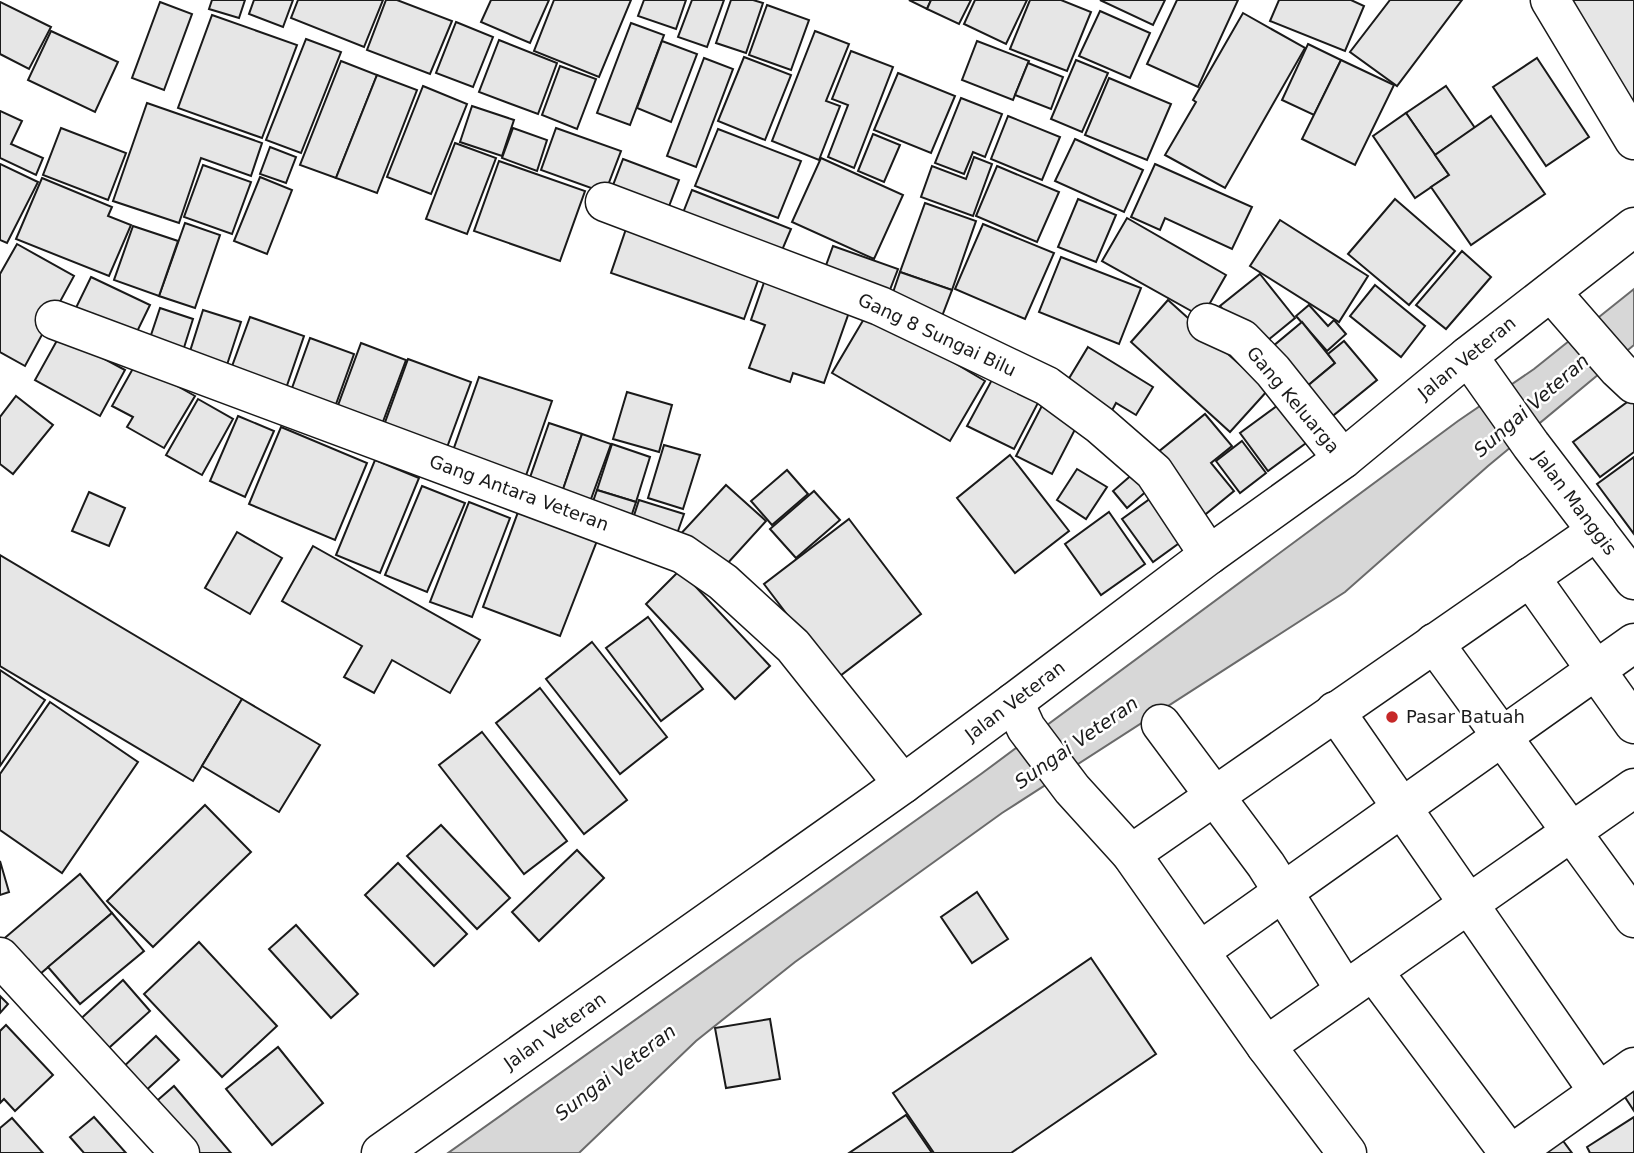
<svg xmlns="http://www.w3.org/2000/svg" width="1634" height="1153" viewBox="0 0 1634 1153" font-family="'DejaVu Sans',sans-serif">
<rect width="100%" height="100%" fill="#fff"/>
<!-- water -->
<polygon fill="#d7d7d7" stroke="#6a6a6a" stroke-width="2" points="1634,289 1634,345 1488,466 1345,592 1002,813 795,962 696,1041 579,1153 448,1153 981,774 1458,421 1534,369"/>
<!-- building -->
<g fill="#e6e6e6" stroke="#1a1a1a" stroke-width="2">
<polygon points="212,0 245,0 239,18 209,9"/>
<polygon points="254,0 293,0 283,27 249,14"/>
<polygon points="298,0 383,0 364,47 291,18"/>
<polygon points="386,0 397,0 452,21 430,74 367,50"/>
<polygon points="491,0 549,0 530,43 481,22"/>
<polygon points="554,0 631,0 599,77 534,51"/>
<polygon points="644,0 686,0 676,29 638,16"/>
<polygon points="692,0 724,0 707,47 678,37"/>
<polygon points="731,0 753,0 763,3 746,53 716,43"/>
<polygon points="909,0 931,0 927,9"/>
<polygon points="931,0 971,0 959,24 927,9"/>
<polygon points="975,0 1027,0 1006,44 964,24"/>
<polygon points="1030,0 1061,0 1091,12 1067,71 1010,49"/>
<polygon points="1100,0 1165,0 1153,25"/>
<polygon points="1177,0 1238,0 1198,87 1147,64"/>
<polygon points="1279,0 1351,0 1364,6 1345,51 1270,21"/>
<polygon points="1390,0 1462,0 1397,86 1350,52"/>
<polygon points="1554,0 1634,0 1634,136"/>
<polygon points="0,2 51,27 29,69 0,54"/>
<polygon points="160,2 192,14 164,90 132,78"/>
<polygon points="767,5 809,20 791,70 749,55"/>
<polygon points="1100,11 1150,33 1130,78 1079,56"/>
<polygon points="1243,13 1305,48 1225,188 1165,155 1196,102 1193,100"/>
<polygon points="212,15 297,45 262,138 178,108"/>
<polygon points="456,22 493,37 473,87 436,73"/>
<polygon points="631,23 664,35 630,125 597,113"/>
<polygon points="51,31 118,62 95,112 28,80"/>
<polygon points="815,31 849,44 826,101 840,106 819,160 772,141"/>
<polygon points="306,39 341,52 301,153 266,140"/>
<polygon points="499,40 557,63 538,114 479,92"/>
<polygon points="662,41 697,54 671,122 637,108"/>
<polygon points="977,41 1029,61 1013,100 962,80"/>
<polygon points="1308,44 1341,60 1314,115 1282,100"/>
<polygon points="851,51 893,67 854,168 828,157 848,105 832,99"/>
<polygon points="744,57 791,75 765,140 718,121"/>
<polygon points="704,58 733,69 696,167 667,156"/>
<polygon points="1537,58 1589,137 1546,166 1493,87"/>
<polygon points="1076,60 1108,73 1082,132 1051,119"/>
<polygon points="1341,60 1394,85 1355,165 1302,139"/>
<polygon points="341,61 377,75 336,178 300,165"/>
<polygon points="1028,63 1063,77 1051,109 1015,95"/>
<polygon points="560,66 596,79 577,129 542,115"/>
<polygon points="898,73 955,96 931,153 874,130"/>
<polygon points="377,75 417,90 377,193 336,178"/>
<polygon points="1109,78 1171,104 1147,160 1085,135"/>
<polygon points="423,86 467,104 431,194 387,177"/>
<polygon points="1446,86 1475,128 1435,155 1406,113"/>
<polygon points="961,98 1002,114 985,157 973,152 964,174 935,163"/>
<polygon points="147,103 262,143 251,176 201,158 179,223 113,201"/>
<polygon points="472,106 514,120 502,156 460,142"/>
<polygon points="0,111 22,121 11,144 43,158 36,175 0,158"/>
<polygon points="1406,113 1449,175 1415,198 1373,136"/>
<polygon points="1008,116 1060,137 1042,180 991,159"/>
<polygon points="1491,116 1545,194 1471,245 1431,187 1449,175 1435,155"/>
<polygon points="61,128 126,153 108,200 43,175"/>
<polygon points="513,128 547,140 537,171 502,158"/>
<polygon points="556,128 621,151 605,193 541,170"/>
<polygon points="718,129 801,161 778,218 695,186"/>
<polygon points="873,134 900,145 884,182 858,171"/>
<polygon points="1075,139 1143,170 1124,212 1055,181"/>
<polygon points="455,143 496,158 467,234 426,219"/>
<polygon points="270,147 296,157 286,183 260,174"/>
<polygon points="974,157 992,164 973,216 921,197 932,166 966,179"/>
<polygon points="821,158 903,195 874,259 792,222"/>
<polygon points="623,159 679,180 663,222 607,201"/>
<polygon points="499,161 585,191 560,261 474,231"/>
<polygon points="0,164 38,182 7,243 0,240"/>
<polygon points="1155,164 1252,207 1232,249 1165,218 1160,230 1131,217"/>
<polygon points="203,165 251,182 232,234 184,217"/>
<polygon points="997,166 1059,192 1037,242 976,216"/>
<polygon points="260,177 292,190 267,254 234,241"/>
<polygon points="42,178 112,207 108,216 131,225 109,276 16,239"/>
<polygon points="692,190 791,229 777,262 679,223"/>
<polygon points="1078,199 1116,215 1096,262 1058,247"/>
<polygon points="1395,199 1455,251 1409,305 1348,254"/>
<polygon points="925,203 976,221 952,290 900,272"/>
<polygon points="1127,218 1226,275 1202,317 1102,261"/>
<polygon points="1280,220 1368,276 1339,322 1250,266"/>
<polygon points="185,223 220,235 195,308 159,296"/>
<polygon points="983,224 1054,253 1025,319 955,289"/>
<polygon points="133,226 178,241 159,296 114,280"/>
<polygon points="627,226 761,272 744,319 611,273"/>
<polygon points="17,244 74,276 25,366 0,352 0,274"/>
<polygon points="833,246 898,269 884,305 820,282"/>
<polygon points="1462,251 1491,277 1446,329 1416,305"/>
<polygon points="1061,257 1141,288 1119,344 1039,312"/>
<polygon points="768,271 853,301 824,383 793,373 790,382 749,368 765,325 751,320"/>
<polygon points="900,272 952,290 939,324 888,307"/>
<polygon points="1260,274 1295,318 1256,350 1220,306"/>
<polygon points="91,277 150,305 130,346 71,318"/>
<polygon points="1375,285 1425,326 1401,357 1350,316"/>
<polygon points="1168,300 1268,390 1230,432 1131,342"/>
<polygon points="1309,305 1328,326 1334,320 1346,334 1327,351 1296,316"/>
<polygon points="160,308 193,319 181,357 147,347"/>
<polygon points="203,310 241,322 223,377 186,364"/>
<polygon points="868,312 985,381 950,441 832,373"/>
<polygon points="250,317 304,336 282,400 227,380"/>
<polygon points="1302,322 1335,363 1299,393 1266,352"/>
<polygon points="60,335 125,370 100,416 35,380"/>
<polygon points="310,338 354,354 331,418 287,402"/>
<polygon points="1344,341 1377,380 1324,423 1299,393 1335,363 1328,354"/>
<polygon points="361,343 406,360 378,435 333,419"/>
<polygon points="1088,347 1153,387 1136,415 1116,403 1108,418 1062,390"/>
<polygon points="408,359 471,382 442,461 379,439"/>
<polygon points="136,363 195,396 164,448 127,427 133,417 112,406"/>
<polygon points="994,376 1040,399 1014,449 967,426"/>
<polygon points="479,377 552,401 522,487 449,462"/>
<polygon points="627,392 672,405 659,452 613,439"/>
<polygon points="16,396 53,425 13,474 0,464 0,417"/>
<polygon points="1047,396 1083,414 1052,474 1016,456"/>
<polygon points="1289,397 1317,435 1268,471 1240,433"/>
<polygon points="1634,397 1634,452 1600,477 1573,442"/>
<polygon points="198,399 233,419 202,475 166,455"/>
<polygon points="1205,414 1232,446 1211,463 1234,491 1201,518 1152,457"/>
<polygon points="238,416 274,431 245,497 210,481"/>
<polygon points="549,423 582,434 559,501 526,489"/>
<polygon points="281,427 367,463 335,540 249,504"/>
<polygon points="582,434 611,444 587,510 559,501"/>
<polygon points="1242,441 1266,473 1240,493 1216,461"/>
<polygon points="612,444 650,457 636,502 597,490"/>
<polygon points="664,445 700,455 683,509 648,498"/>
<polygon points="1010,455 1069,531 1015,573 957,498"/>
<polygon points="1634,457 1634,534 1597,484"/>
<polygon points="375,460 419,478 380,573 336,555"/>
<polygon points="1142,466 1156,483 1127,508 1113,491"/>
<polygon points="1077,469 1107,487 1086,519 1057,500"/>
<polygon points="787,470 808,494 772,525 751,501"/>
<polygon points="726,485 766,521 716,576 676,539"/>
<polygon points="422,486 465,503 427,592 385,575"/>
<polygon points="597,490 636,502 627,529 588,516"/>
<polygon points="814,491 840,520 796,558 770,529"/>
<polygon points="89,492 125,508 109,546 72,531"/>
<polygon points="1158,493 1189,536 1153,562 1122,519"/>
<polygon points="639,500 684,514 673,545 629,531"/>
<polygon points="469,502 510,518 472,617 430,602"/>
<polygon points="521,504 600,533 560,636 483,607"/>
<polygon points="1109,512 1145,564 1101,595 1065,544"/>
<polygon points="849,519 921,614 836,679 764,584"/>
<polygon points="237,532 282,558 250,614 205,588"/>
<polygon points="313,546 480,640 450,693 392,660 374,693 344,677 362,646 282,601"/>
<polygon points="0,555 242,699 193,781 0,666"/>
<polygon points="680,570 770,666 735,699 646,604"/>
<polygon points="648,617 703,689 661,721 606,648"/>
<polygon points="592,642 667,737 620,774 546,679"/>
<polygon points="0,670 45,700 0,766"/>
<polygon points="540,688 627,800 584,834 496,723"/>
<polygon points="242,699 320,745 279,812 202,766"/>
<polygon points="50,702 138,762 62,873 0,830 0,774"/>
<polygon points="482,732 567,841 524,874 439,765"/>
<polygon points="205,805 251,852 153,947 107,901"/>
<polygon points="441,825 510,898 477,929 407,856"/>
<polygon points="577,850 604,878 539,941 512,912"/>
<polygon points="0,861 9,892 0,895"/>
<polygon points="398,863 467,934 434,966 365,895"/>
<polygon points="80,874 112,913 40,974 29,960 22,966 0,942"/>
<polygon points="977,892 1008,939 972,963 941,917"/>
<polygon points="112,913 144,951 80,1004 48,967"/>
<polygon points="296,925 358,994 331,1018 269,949"/>
<polygon points="199,942 277,1026 222,1077 144,994"/>
<polygon points="1091,958 1156,1054 1011,1153 934,1153 893,1093"/>
<polygon points="123,980 150,1011 101,1055 74,1025"/>
<polygon points="0,996 8,1004 0,1013"/>
<polygon points="770,1019 780,1079 726,1088 715,1028"/>
<polygon points="6,1025 53,1075 15,1111 4,1099 0,1103 0,1031"/>
<polygon points="156,1036 179,1060 141,1095 119,1071"/>
<polygon points="278,1047 323,1103 272,1145 226,1089"/>
<polygon points="1634,1078 1634,1111 1619,1088"/>
<polygon points="174,1086 231,1153 180,1153 144,1112"/>
<polygon points="906,1115 932,1153 849,1153"/>
<polygon points="94,1117 126,1153 84,1153 70,1137"/>
<polygon points="1634,1117 1634,1153 1590,1153 1587,1147"/>
<polygon points="12,1118 43,1153 0,1153 0,1128"/>
<polygon points="1558,1134 1572,1153 1533,1153"/>
</g>
<g fill="none" stroke-linecap="round" stroke-linejoin="round">
<defs>
<g id="street">
<polyline points="1550,0 1634,140"/>
<polyline points="605,202 880,306 1047,386 1100,425 1154,472 1209,555"/>
<polyline points="1551,292 1618,369 1634,384"/>
<polyline points="55,320 683,554 723,582 793,646 903,784"/>
<polyline points="1207,323 1242,339 1273,371 1343,459"/>
<polyline points="1530,577 1634,724"/>
<polyline points="1434,643 1634,918"/>
<polyline points="1014,702 1026,728 1072,789 1131,854 1266,1046 1347,1153"/>
<polyline points="1335,711 1598,1091"/>
<polyline points="1161,724 1266,865 1345,990"/>
<polyline points="1131,854 1597,531"/>
<polyline points="1200,951 1634,643"/>
<polyline points="0,957 180,1153"/>
<polyline points="1373,971 1509,1153"/>
<polyline points="1266,1046 1634,788"/>
<polyline points="1513,1153 1634,1067"/>
</g>
<polyline id="secondary" points="1468,356 1531,445 1634,580"/>
<polyline id="primary" points="381,1153 903,784 1014,702 1209,555 1343,459 1468,356 1634,227"/>
</defs>
<!-- street casing -->
<use href="#street" stroke="#1a1a1a" stroke-width="41"/>
<!-- secondary casing -->
<use href="#secondary" stroke="#1a1a1a" stroke-width="41"/>
<!-- primary casing -->
<use href="#primary" stroke="#1a1a1a" stroke-width="41"/>
<!-- street -->
<use href="#street" stroke="#fff" stroke-width="38"/>
<!-- secondary -->
<use href="#secondary" stroke="#fff" stroke-width="38"/>
<!-- primary -->
<use href="#primary" stroke="#fff" stroke-width="38"/>
</g>
<!-- markers -->
<circle fill="#c62828" stroke="#fff" stroke-width="2.5" cx="1392" cy="717" r="7"/>
<g text-anchor="middle" stroke-width="5" stroke-linejoin="round" paint-order="stroke">
<!-- street labels -->
<g font-size="18" fill="#1a1a1a" stroke="#fff">
<text transform="translate(937 335) rotate(25)" y="6">Gang 8 Sungai Bilu</text>
<text transform="translate(1467 358) rotate(-39)" y="6">Jalan Veteran</text>
<text transform="translate(1293 400) rotate(50)" y="6">Gang Keluarga</text>
<text transform="translate(519 493) rotate(20)" y="6">Gang Antara Veteran</text>
<text transform="translate(1575 503) rotate(53)" y="6">Jalan Manggis</text>
<text transform="translate(1015 701) rotate(-37)" y="6">Jalan Veteran</text>
<text transform="translate(555 1031) rotate(-35)" y="6">Jalan Veteran</text>
</g>
<!-- poi labels -->
<g font-size="18" fill="#1a1a1a" stroke="#fff" text-anchor="start">
<text x="1406" y="723">Pasar Batuah</text>
</g>
<!-- water labels -->
<g font-size="19" font-style="italic" fill="#1a1a1a" stroke="#fff">
<text transform="translate(1531 405) rotate(-41)" y="7">Sungai Veteran</text>
<text transform="translate(1076 742) rotate(-35)" y="7">Sungai Veteran</text>
<text transform="translate(615 1072) rotate(-37)" y="7">Sungai Veteran</text>
</g>
</g>
</svg>
